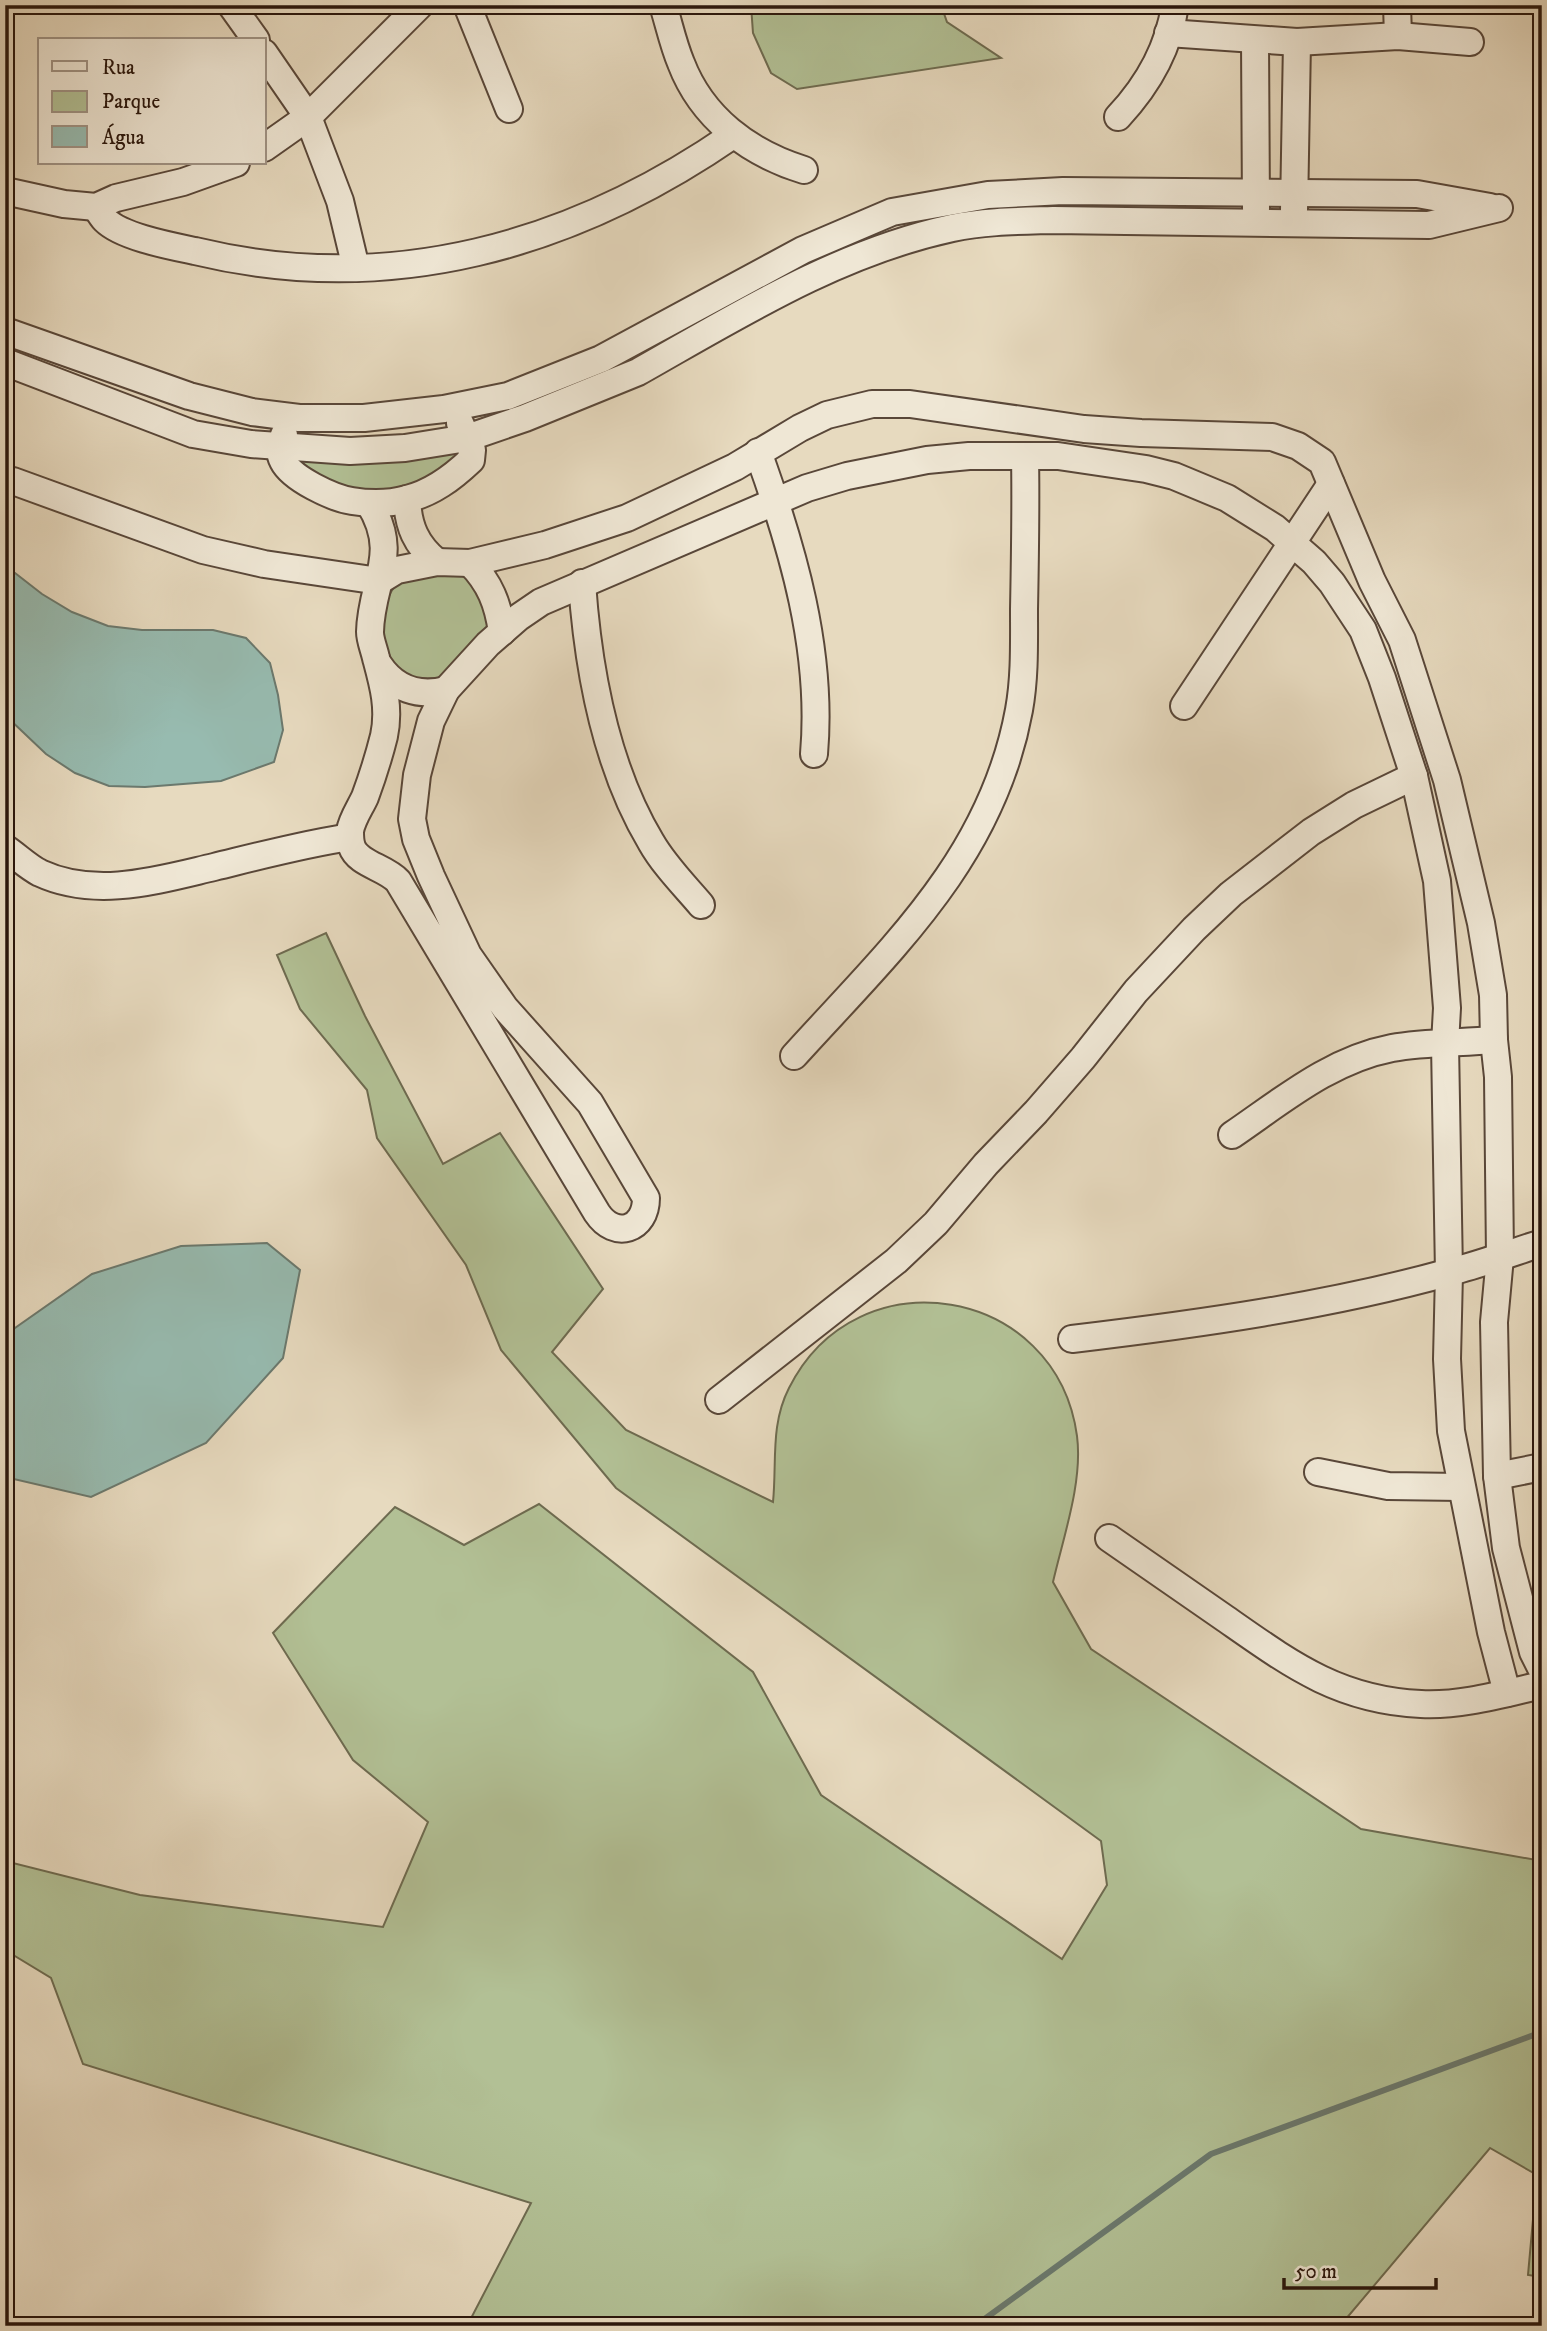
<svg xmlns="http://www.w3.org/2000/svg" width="1547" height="2331" viewBox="0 0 1547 2331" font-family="'IM FELL DW Pica',serif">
<rect width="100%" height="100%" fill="#e7dabf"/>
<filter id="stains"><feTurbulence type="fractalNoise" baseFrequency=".00286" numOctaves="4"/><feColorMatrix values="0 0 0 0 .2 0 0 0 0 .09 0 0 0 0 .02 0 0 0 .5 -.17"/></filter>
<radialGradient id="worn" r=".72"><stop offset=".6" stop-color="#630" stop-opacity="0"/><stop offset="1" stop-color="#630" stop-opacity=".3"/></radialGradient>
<!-- green -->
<g fill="#b2c095" stroke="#6e6b50" stroke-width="2">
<polygon points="751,5 941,5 947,22 1001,58 797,89 771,73 753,33"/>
<polygon points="469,446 427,480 392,491 355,490 320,478 291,456"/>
<path d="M438 571 470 576 490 619 487 629 438 680 410 681C404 674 391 666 387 657 382 648 382 629 383 619 390 579 400 578 438 571Z"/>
<path d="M326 933 365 1016 443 1164 500 1133 603 1289 552 1352 626 1430 773 1502C777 1463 770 1425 789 1388 857 1252 1057 1286 1077 1436 1083 1482 1063 1538 1053 1582L1091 1649 1361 1829 1542 1861V2277L1528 2275 1537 2175 1490 2148 1340 2326H467L531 2203 83 2064 51 1978 5 1950V1861L140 1895 383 1927 428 1822 353 1760 273 1633 395 1507 464 1545 539 1504 753 1672 821 1795 1062 1959 1107 1885 1101 1841 616 1488 501 1350 466 1265 377 1138 367 1090 300 1009 277 955Z"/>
</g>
<!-- water -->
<g fill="#97bbb0" stroke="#6b796e" stroke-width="2">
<polygon points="5,573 15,573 42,594 72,612 108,626 142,630 213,630 246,638 270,663 278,695 283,730 274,762 221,781 145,787 109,786 75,773 46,754 5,715"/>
<polygon points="267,1243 300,1270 283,1358 206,1443 91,1497 5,1477 5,1335 92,1274 181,1246"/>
</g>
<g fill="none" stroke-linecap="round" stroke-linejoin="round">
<!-- stream -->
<polyline stroke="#6b796e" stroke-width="6" points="975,2326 1211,2154 1542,2032"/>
<defs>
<g id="minor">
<polyline points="231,5 256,40"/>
<polyline points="467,5 509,109"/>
<path d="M663 5C669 24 673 44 681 63 702 118 749 153 804 170"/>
<polyline points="1397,5 1398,36"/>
<polyline points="1168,33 1297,42 1398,36 1470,42"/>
<polyline points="1255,40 1256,209"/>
<polyline points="264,53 308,117 340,201 356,268"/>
<path d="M1118 117C1147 86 1169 48 1175 5"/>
<polyline points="264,148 308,117 420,5"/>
<polyline points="5,191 64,204 96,207 116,198 183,182 236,163"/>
<path d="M96 207C99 212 102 217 105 220 122 237 171 246 195 251 390 298 572 246 733 135"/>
<polyline points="1294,210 1297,42"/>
<polyline points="5,331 189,396 252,412 299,418 364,418 444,409 508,396 601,359 803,250 892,212 988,195 1063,191 1417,194 1490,207"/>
<path d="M5 362 193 434 251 444 350 451 405 448 467 438 525 418 638 372C739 315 837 253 952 228 985 221 1019 221 1053 220L1429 225 1499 208"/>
<path d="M284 435C281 444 278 452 283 461 292 479 333 498 352 501 370 504 389 504 407 499 432 493 452 478 471 460L472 450 460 423"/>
<path d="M758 452C793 549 823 651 814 754"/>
<polyline points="13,481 203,550 264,564 379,581 397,570 437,562 470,563 545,545 627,518 735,467 800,428 827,415 872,404 910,404 1084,429 1141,433 1272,437 1298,446 1322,462 1372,581 1402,640 1447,780 1481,923 1493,995 1494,1040 1498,1077 1500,1257 1494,1322 1497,1476 1506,1548 1533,1652 1542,1670"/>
<path d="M407 499C408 526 416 545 437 562"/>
<path d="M369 503C401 554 371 581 370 632 370 640 374 649 376 658 383 684 390 708 384 736 379 756 372 778 365 797 360 808 352 819 350 831 350 837 350 842 352 847 358 864 385 867 398 881L597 1213C615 1240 646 1230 646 1198L590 1103 505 1008 468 955 431 876 416 839 412 819 417 775 431 721 446 690 488 644 519 617 541 602 807 488 847 476 927 460 969 456H1058L1146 469 1174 476 1227 498 1275 528 1314 562 1332 583 1363 630 1382 678 1414 776 1437 881 1447 1008 1445 1044 1449 1273 1447 1359 1451 1431 1491 1632 1507 1693"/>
<path d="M470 563C490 583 498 604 502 632"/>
<path d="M582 583C588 668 606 767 651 842 664 865 684 885 701 905"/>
<path d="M379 665C395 689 418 697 446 690"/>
<polyline points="1184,706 1331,484"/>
<path d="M5 848C17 856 28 867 40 873 96 899 158 880 214 867 259 856 304 844 350 837"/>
<path d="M794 1056C890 950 992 858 1019 710 1025 677 1024 643 1024 609 1025 558 1026 507 1025 456"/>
<path d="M1232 1135C1282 1101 1330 1060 1392 1048 1424 1042 1460 1043 1494 1040"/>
<path d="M1072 1339C1198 1324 1328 1306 1450 1272 1481 1264 1511 1253 1542 1243"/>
<polyline points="719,1400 896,1261 936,1223 986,1164 1036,1112 1083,1058 1136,991 1194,929 1231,894 1311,832 1354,805 1414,776"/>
<polyline points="1318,1472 1388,1486 1461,1487"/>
<polyline points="1497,1476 1542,1467"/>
<path d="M1109 1538C1147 1564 1185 1591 1223 1617 1289 1663 1337 1700 1421 1704 1462 1706 1502 1694 1542 1685"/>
</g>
</defs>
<!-- minor casing -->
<use href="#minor" stroke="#594739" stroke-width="30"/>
<!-- minor -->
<use href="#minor" stroke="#efe7d5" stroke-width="26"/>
</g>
<!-- margin -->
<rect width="1547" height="2331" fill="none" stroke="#e7dabf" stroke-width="28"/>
<rect x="7" y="7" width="1533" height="2317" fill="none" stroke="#2a160c" stroke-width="3.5"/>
<rect x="14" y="14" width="1519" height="2303" fill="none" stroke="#2a160c" stroke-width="2"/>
<!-- legend -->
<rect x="38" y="38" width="228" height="126" fill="#efe7d5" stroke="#a09385" stroke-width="2"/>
<rect x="52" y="61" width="35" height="10" fill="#efe7d5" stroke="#a09385" stroke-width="2"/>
<text x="102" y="74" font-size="21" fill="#2a160c">Rua</text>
<rect x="52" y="91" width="35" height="21" fill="#b2c095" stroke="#a09385" stroke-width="2"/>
<text x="102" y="108" font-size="21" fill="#2a160c">Parque</text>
<rect x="52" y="126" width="35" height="21" fill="#97bbb0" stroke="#a09385" stroke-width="2"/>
<text x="102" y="144" font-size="21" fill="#2a160c">Água</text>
<!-- scale -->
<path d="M1284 2278v10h152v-10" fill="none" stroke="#2a160c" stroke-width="3.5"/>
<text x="1295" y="2278" font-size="21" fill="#2a160c" stroke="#efe7d5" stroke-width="5" paint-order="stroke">50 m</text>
<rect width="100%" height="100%" filter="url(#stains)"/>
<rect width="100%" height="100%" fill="url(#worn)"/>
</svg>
